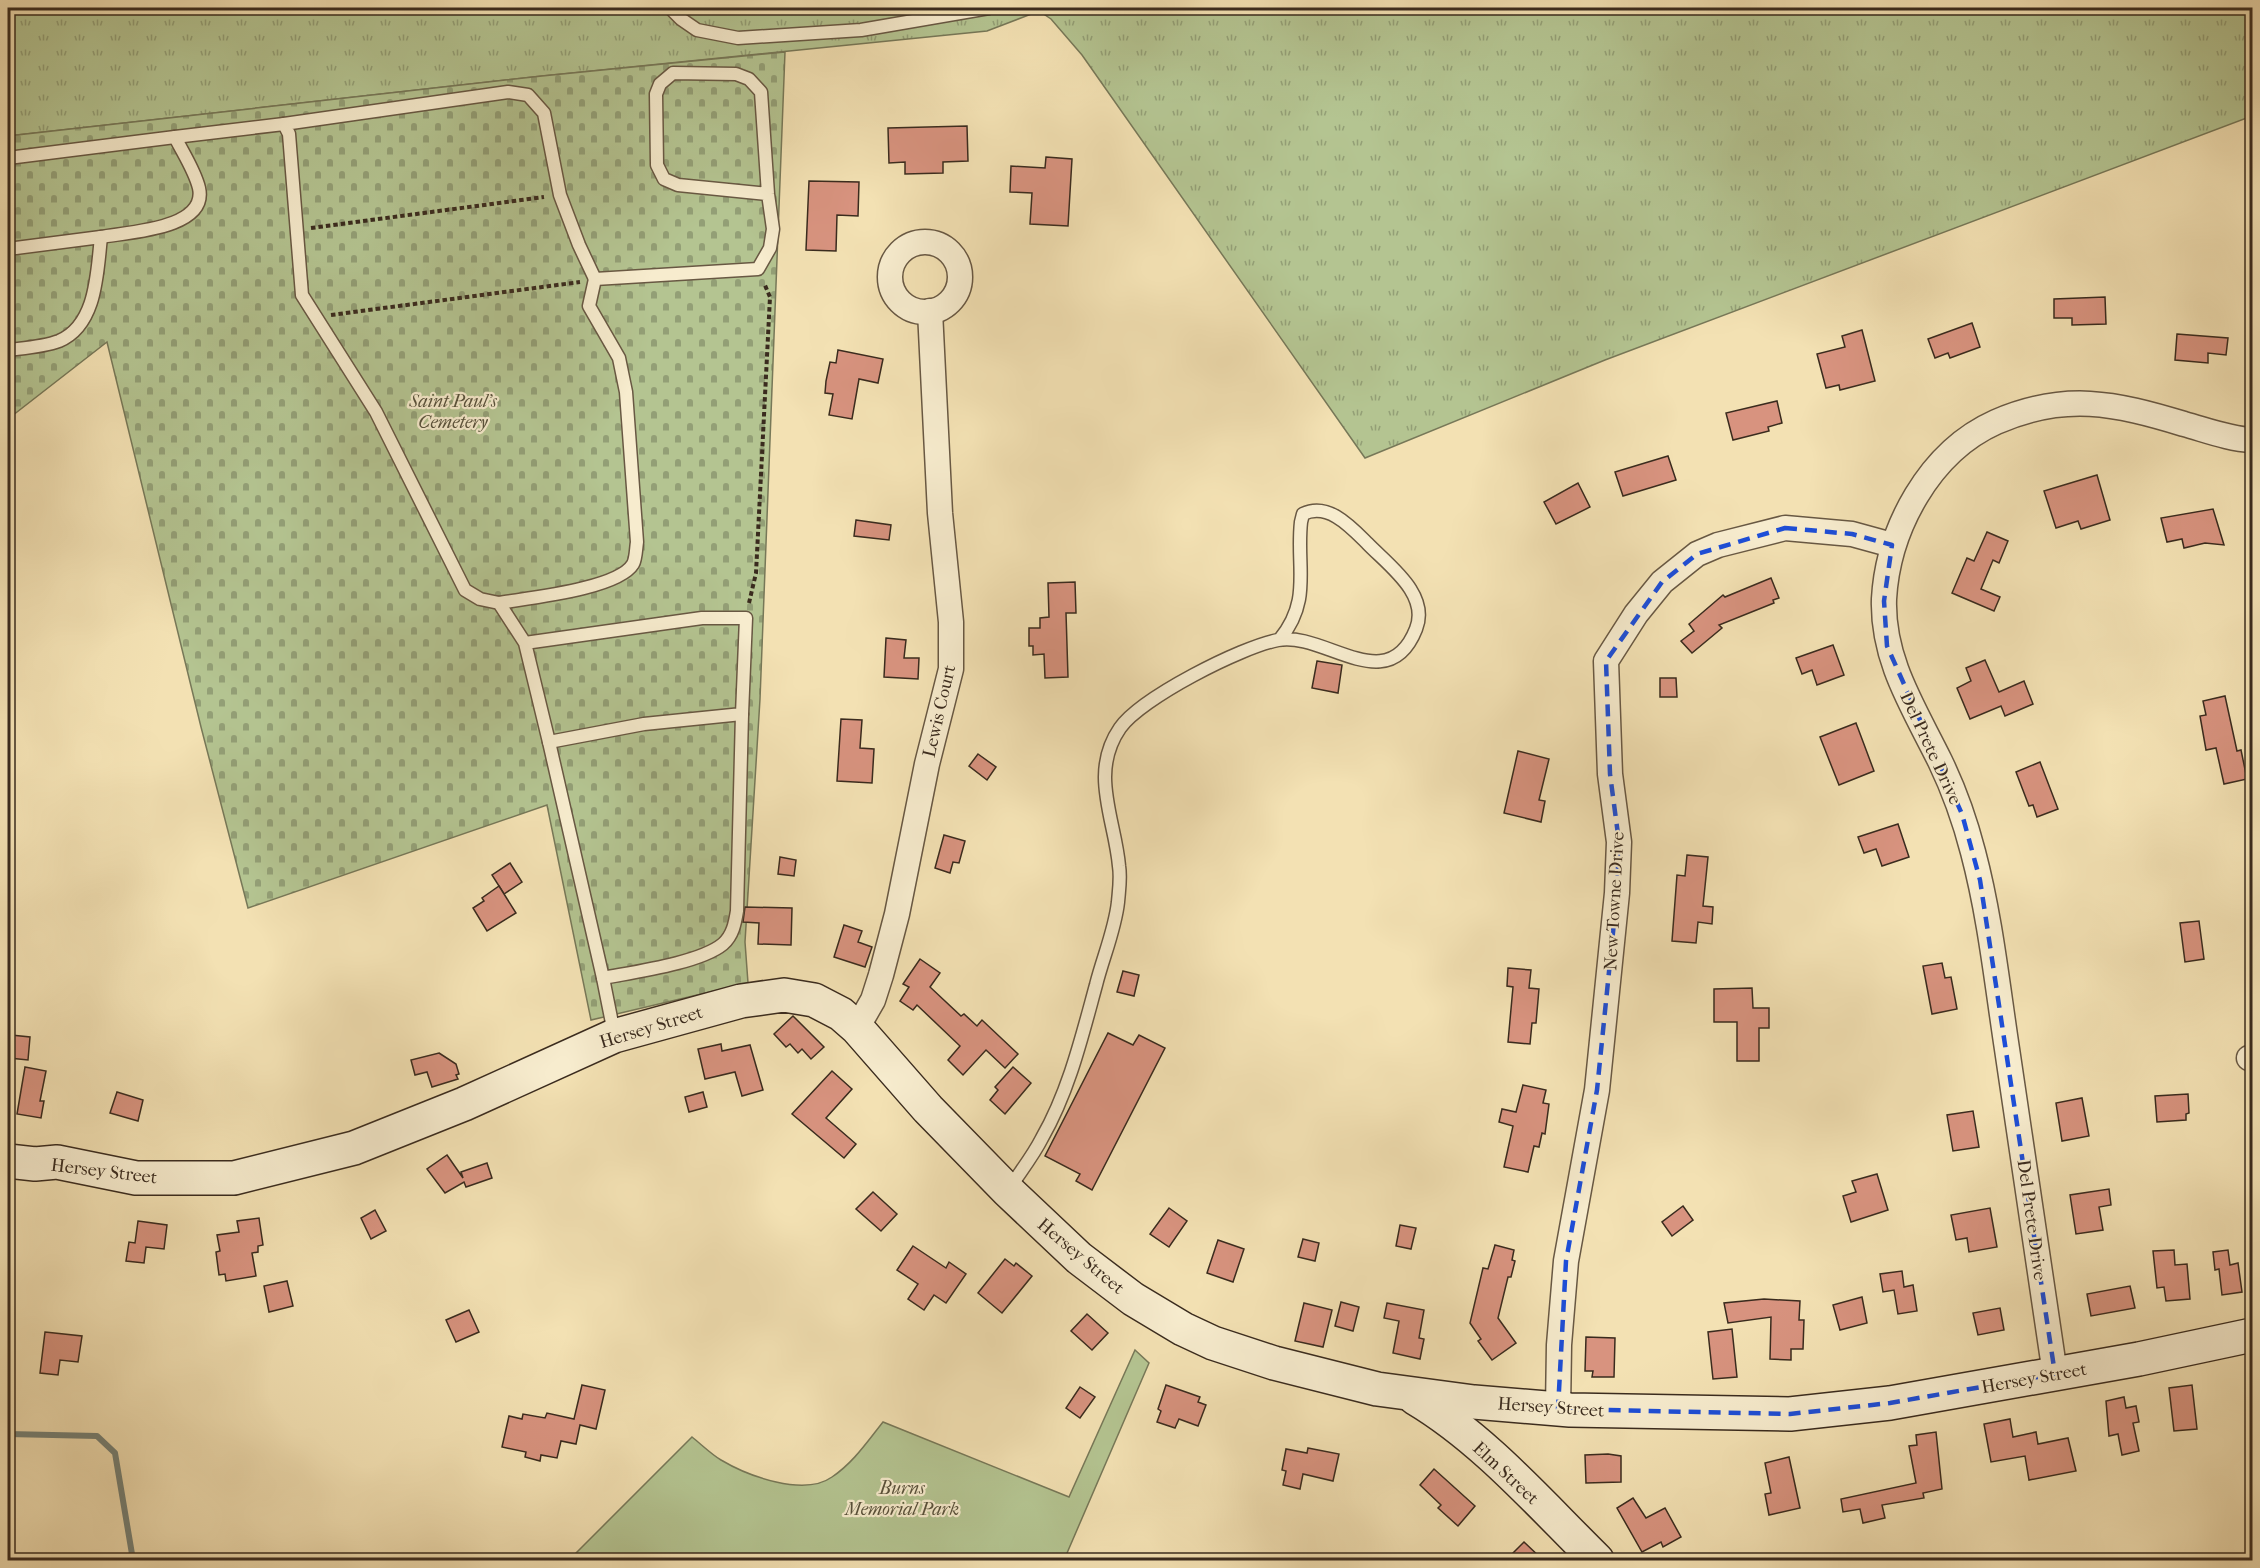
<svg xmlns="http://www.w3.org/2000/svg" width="2260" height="1568" viewBox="0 0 2260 1568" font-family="'IM FELL French Canon',serif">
<defs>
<pattern id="grass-tufts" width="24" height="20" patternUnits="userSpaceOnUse" patternTransform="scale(1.5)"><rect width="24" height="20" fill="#b4c491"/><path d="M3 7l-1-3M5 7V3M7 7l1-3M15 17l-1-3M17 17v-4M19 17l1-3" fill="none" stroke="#939f76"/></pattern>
<pattern id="cemetery-stones" width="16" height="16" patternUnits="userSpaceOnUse" patternTransform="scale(1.5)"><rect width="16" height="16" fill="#b4c491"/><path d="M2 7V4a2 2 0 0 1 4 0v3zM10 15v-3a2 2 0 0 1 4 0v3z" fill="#939f76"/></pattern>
</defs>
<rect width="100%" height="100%" fill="#f3e1b3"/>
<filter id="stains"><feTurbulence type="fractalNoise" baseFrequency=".00333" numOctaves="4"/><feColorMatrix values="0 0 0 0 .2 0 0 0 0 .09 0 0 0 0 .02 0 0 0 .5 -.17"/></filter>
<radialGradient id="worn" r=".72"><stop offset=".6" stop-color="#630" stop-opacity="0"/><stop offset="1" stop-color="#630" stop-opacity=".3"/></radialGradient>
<!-- grass -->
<polygon fill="url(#grass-tufts)" stroke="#777858" stroke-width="1.5" points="8,8 2252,8 2252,116 1605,360 1365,458 1082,55 1051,19 1039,11 987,31 542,76 8,136"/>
<!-- cemetery -->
<polygon fill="url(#cemetery-stones)" stroke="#777858" stroke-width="1.5" points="785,52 760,699 745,942 748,983 591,1020 547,805 248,908 201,727 107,342 8,419 8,136 542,76"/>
<!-- green -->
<path fill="#b4c491" stroke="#777858" stroke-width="1.5" d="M1135 1350 1149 1363 1064 1560H569L692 1437C702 1445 711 1454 721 1460 748 1476 804 1497 832 1477 853 1463 867 1442 883 1422L1069 1497Z"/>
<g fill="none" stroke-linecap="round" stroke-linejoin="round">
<!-- stream -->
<polyline stroke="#758278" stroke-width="6" points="8,1434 97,1436 115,1453 133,1560"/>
</g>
<!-- building -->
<g fill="#d8937f" stroke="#3a2b1e" stroke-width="1.5">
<polygon points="967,126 968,161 943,162 943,173 905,174 905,162 889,163 888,128"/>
<polygon points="1046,157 1072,159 1068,226 1030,224 1032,193 1010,192 1011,166 1045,168"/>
<polygon points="809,181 859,182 858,216 837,215 836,251 806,250"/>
<polygon points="2105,297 2106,324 2072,325 2072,318 2054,318 2054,299"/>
<polygon points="1972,323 1980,347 1950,358 1948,353 1935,358 1928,339"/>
<polygon points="1862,330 1875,381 1840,390 1839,385 1826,388 1817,354 1845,347 1842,336"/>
<polygon points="2177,334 2228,338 2226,355 2208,353 2208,363 2175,360"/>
<polygon points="838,350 883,359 878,383 859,379 852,419 829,415 833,394 825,393 826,381 830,362 836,363"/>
<polygon points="1777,401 1782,423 1768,427 1769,431 1733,440 1726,413"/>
<polygon points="1668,456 1676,480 1623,496 1615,472"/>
<polygon points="2097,475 2110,520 2081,529 2078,521 2056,528 2044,491"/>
<polygon points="1578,483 1590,507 1556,524 1544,502"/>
<polygon points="2213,509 2224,545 2205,543 2184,548 2182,539 2167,542 2161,518"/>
<polygon points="856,520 891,525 889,540 854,536"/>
<polygon points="1987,532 2008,541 1999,563 1993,560 1981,589 2000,597 1994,611 1952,593 1967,558 1974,561"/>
<polygon points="1771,578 1779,598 1773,600 1774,603 1719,625 1722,628 1692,653 1681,641 1694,631 1689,624 1723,595 1725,597"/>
<polygon points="1075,582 1076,613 1066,613 1068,677 1045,678 1044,654 1033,655 1033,646 1029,646 1029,628 1040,628 1040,618 1049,617 1048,583"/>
<polygon points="886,638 906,640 904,658 919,658 918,679 884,677"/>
<polygon points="1833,645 1844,675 1817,685 1812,670 1802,674 1796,658"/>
<polygon points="1985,660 1999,692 2024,681 2033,704 2005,716 2001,706 1970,719 1957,688 1971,681 1966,668"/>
<polygon points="1317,661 1342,665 1338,693 1312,688"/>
<polygon points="1660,678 1676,678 1677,697 1660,697"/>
<polygon points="2225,696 2237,751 2241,750 2247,779 2224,784 2216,748 2206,750 2200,716 2206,715 2203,701"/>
<polygon points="841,719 862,720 860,748 874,749 872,783 837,781"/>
<polygon points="1856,723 1874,771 1839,785 1820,737"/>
<polygon points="1518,751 1549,759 1539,800 1545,801 1541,822 1504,813"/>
<polygon points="978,754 996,767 987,780 969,766"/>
<polygon points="2040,762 2058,809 2037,817 2033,805 2029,806 2016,772"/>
<polygon points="1898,824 1909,857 1882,866 1876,849 1864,853 1858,837"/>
<polygon points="944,835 965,841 959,863 953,862 950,873 935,868"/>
<polygon points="1687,855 1708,857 1703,906 1713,907 1712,924 1698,922 1696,943 1672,941 1677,875 1685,876"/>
<polygon points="780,857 796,860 794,876 778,874"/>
<polygon points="510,863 522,882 504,894 492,875"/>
<polygon points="499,886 516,913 487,931 473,908 484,901 482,898"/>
<polygon points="745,907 792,908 791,945 758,944 759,923 743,922"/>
<polygon points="2199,921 2204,959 2185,962 2180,923"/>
<polygon points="844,925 862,931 858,942 872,947 865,967 834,957"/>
<polygon points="920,959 940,973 930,987 961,1016 964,1014 977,1026 982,1020 1018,1054 1005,1068 986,1050 963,1075 948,1060 960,1046 917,1005 913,1010 900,1001 909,987 903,984"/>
<polygon points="1942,963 1945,978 1951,977 1957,1009 1932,1014 1923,966"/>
<polygon points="1508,968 1531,970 1529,988 1539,989 1536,1023 1532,1023 1530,1044 1508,1042 1513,987 1507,986"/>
<polygon points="1123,971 1139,975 1134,996 1117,992"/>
<polygon points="1752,988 1753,1008 1769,1008 1769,1028 1759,1028 1759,1061 1737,1061 1737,1022 1714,1022 1714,989"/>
<polygon points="793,1016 824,1047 811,1059 802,1049 798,1053 790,1044 786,1047 774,1034"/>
<polygon points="1108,1033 1133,1045 1139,1035 1165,1048 1092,1190 1076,1181 1080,1174 1045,1156"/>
<polygon points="11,1035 30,1037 28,1060 9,1058"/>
<polygon points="721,1044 722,1051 750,1045 763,1090 742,1096 735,1072 705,1079 698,1049"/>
<polygon points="439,1053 456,1064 459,1074 456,1075 458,1079 432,1087 427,1072 415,1075 411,1060"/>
<polygon points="25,1067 46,1071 40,1101 44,1101 41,1118 17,1114"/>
<polygon points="1013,1067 1031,1083 1005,1114 990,1100 998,1090 995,1087"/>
<polygon points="832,1071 852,1089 826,1118 856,1144 844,1158 792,1114"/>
<polygon points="1523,1085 1546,1090 1543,1103 1549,1104 1545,1134 1542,1133 1539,1147 1534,1146 1528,1172 1504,1167 1513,1126 1499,1122 1502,1109 1516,1112"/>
<polygon points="117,1092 143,1100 138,1121 110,1113"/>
<polygon points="703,1092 707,1107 689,1112 685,1097"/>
<polygon points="2188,1094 2189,1113 2186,1114 2186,1120 2157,1122 2155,1096"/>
<polygon points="2082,1098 2089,1136 2062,1141 2056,1103"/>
<polygon points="1973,1111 1979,1147 1953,1151 1947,1115"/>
<polygon points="447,1155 463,1178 461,1172 487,1163 492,1178 466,1187 464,1182 445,1193 427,1169"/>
<polygon points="1877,1174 1888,1210 1851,1222 1843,1196 1856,1192 1852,1181"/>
<polygon points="2109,1189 2111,1205 2099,1207 2103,1230 2076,1234 2070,1195"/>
<polygon points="873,1192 897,1214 881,1231 856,1209"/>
<polygon points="1683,1206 1693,1220 1672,1236 1662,1222"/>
<polygon points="1169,1208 1187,1221 1169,1247 1150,1234"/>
<polygon points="1990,1208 1997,1247 1969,1252 1967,1238 1956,1240 1951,1215"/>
<polygon points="375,1210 386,1231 371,1239 361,1218"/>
<polygon points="259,1218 263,1245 258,1246 258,1252 252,1253 256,1276 226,1281 225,1274 219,1275 216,1252 220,1251 217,1235 239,1232 237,1221"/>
<polygon points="138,1221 167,1225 164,1249 146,1247 144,1263 126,1261 129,1242 135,1243"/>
<polygon points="1400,1225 1416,1228 1411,1249 1396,1246"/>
<polygon points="1303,1239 1319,1243 1315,1261 1298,1257"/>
<polygon points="1218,1240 1244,1249 1233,1282 1207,1273"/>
<polygon points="1495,1245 1514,1250 1512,1260 1515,1261 1511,1277 1508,1277 1498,1318 1516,1343 1492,1360 1478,1341 1481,1339 1470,1323 1483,1268 1488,1269"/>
<polygon points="913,1246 946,1268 949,1262 966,1274 946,1303 934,1295 924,1310 908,1299 918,1284 897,1270"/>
<polygon points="2174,1250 2175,1265 2187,1264 2190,1299 2166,1301 2164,1287 2157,1288 2153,1251"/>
<polygon points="2228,1250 2230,1265 2238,1263 2242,1292 2222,1295 2219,1269 2215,1270 2213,1252"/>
<polygon points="1005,1259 1014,1266 1016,1263 1032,1276 1002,1313 978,1293"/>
<polygon points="1902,1271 1904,1287 1913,1285 1917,1311 1898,1314 1894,1290 1883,1292 1880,1274"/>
<polygon points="287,1281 293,1306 269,1312 264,1286"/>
<polygon points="2130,1286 2135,1308 2091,1316 2087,1294"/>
<polygon points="1862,1297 1867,1323 1840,1330 1833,1305"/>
<polygon points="1764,1299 1800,1301 1799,1320 1804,1320 1803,1349 1791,1349 1791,1360 1770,1359 1771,1317 1728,1323 1724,1303"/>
<polygon points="1341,1302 1359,1307 1353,1331 1335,1326"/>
<polygon points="1304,1303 1332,1310 1323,1347 1295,1341"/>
<polygon points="1387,1303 1424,1310 1419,1338 1424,1339 1420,1359 1393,1353 1399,1321 1384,1318"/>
<polygon points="2000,1308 2004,1330 1978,1335 1973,1313"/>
<polygon points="469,1310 479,1332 456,1342 446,1320"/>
<polygon points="1087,1314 1108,1333 1092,1350 1071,1331"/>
<polygon points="1732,1329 1737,1377 1713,1379 1708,1332"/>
<polygon points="45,1332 82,1336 78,1362 60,1360 58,1375 40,1373"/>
<polygon points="1586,1337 1615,1338 1614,1377 1592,1377 1593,1371 1585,1371"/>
<polygon points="582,1385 605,1390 596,1429 580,1425 576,1444 561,1441 557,1458 541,1455 540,1461 525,1457 526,1452 502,1447 509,1416 522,1419 523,1414 545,1418 547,1413 574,1419"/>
<polygon points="1166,1385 1200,1397 1198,1402 1206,1405 1198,1426 1179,1419 1175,1428 1157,1422 1161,1411 1158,1409"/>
<polygon points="2192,1385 2197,1429 2174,1431 2169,1388"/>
<polygon points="1080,1387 1095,1397 1080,1418 1066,1408"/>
<polygon points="2124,1397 2126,1408 2136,1406 2139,1422 2133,1423 2139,1451 2122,1455 2118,1434 2109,1436 2106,1401"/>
<polygon points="2010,1419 2013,1437 2036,1432 2038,1444 2068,1438 2076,1471 2029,1480 2025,1456 1991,1462 1984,1424"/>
<polygon points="1936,1432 1942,1489 1923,1493 1924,1498 1882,1505 1885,1518 1863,1523 1860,1509 1843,1512 1841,1499 1916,1483 1909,1446 1917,1445 1916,1435"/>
<polygon points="1308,1448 1339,1454 1333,1481 1303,1474 1300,1489 1283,1485 1286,1471 1282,1470 1286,1449 1307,1453"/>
<polygon points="1608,1454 1621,1456 1621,1482 1586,1483 1585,1455"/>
<polygon points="1789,1457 1800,1508 1769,1515 1765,1494 1771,1493 1765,1463"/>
<polygon points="1434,1469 1475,1506 1458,1526 1438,1508 1441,1505 1420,1485"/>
<polygon points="1633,1498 1646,1518 1665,1508 1681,1537 1663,1547 1661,1542 1642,1552 1617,1508"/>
<polygon points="1524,1542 1543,1560 1506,1560"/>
</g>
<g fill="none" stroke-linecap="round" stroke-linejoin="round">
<defs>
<g id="lane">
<polyline points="670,8 681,19 697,30 738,38 861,30 989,8"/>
<polyline points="8,158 175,137"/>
<path d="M101 237C128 232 208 229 199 188 195 171 183 153 175 137L284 124"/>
<path d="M8 249 101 237C97 272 97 325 59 341 43 347 24 348 8 350"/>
<path d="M499 603C528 598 618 589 633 564 636 559 636 548 637 542L626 392 619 358 589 306 595 279 758 269 770 248 773 229 768 194 761 92 749 79 736 74 673 73 660 84 656 94 657 165 664 179 678 185 768 194"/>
<polyline points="525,643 549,742 644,724 742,714 746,618 702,618 525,643 499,603 480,599 465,590 376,412 302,295 289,134 284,124 508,92 528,95 544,113 560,195 579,245 595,279"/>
<path d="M549 742 603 978C634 972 700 963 723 944 733 935 735 923 737 911L742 714"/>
<polyline points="603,978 614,1033"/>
<path d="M1009 1189C1020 1172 1033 1156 1042 1138 1069 1091 1082 1036 1096 985 1103 957 1115 930 1118 902 1119 890 1121 878 1119 866 1115 819 1089 773 1120 728 1141 698 1241 647 1278 640 1324 631 1388 700 1416 629 1430 594 1388 565 1367 543 1350 526 1328 502 1303 514L1301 522C1296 567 1312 600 1280 639"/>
</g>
<g id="street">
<circle cx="925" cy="277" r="35"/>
<polyline points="857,1028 873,1000 881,975 897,914 927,764 951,669 951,622 940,513 930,311"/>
<polyline points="2249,1058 2252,1058"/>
<path d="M2055 1374C2039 1266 2023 1157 2007 1049 1997 983 1990 916 1973 852 1965 821 1954 790 1940 761 1914 708 1882 660 1884 599 1888 529 1929 452 1996 422 2065 392 2115 403 2184 424 2206 430 2229 439 2252 440"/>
<polyline points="1558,1409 1559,1345 1566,1261 1597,1090 1617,893 1619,842 1610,774 1606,661 1636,614 1662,582 1697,554 1718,545 1785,528 1852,534 1892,545"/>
</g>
<g id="secondary">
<polyline points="8,1161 35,1164 57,1162 136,1178 234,1178 354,1148 464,1104 614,1036 741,1001 784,995 814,1000 841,1014 857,1028 928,1109 1008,1191 1079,1258 1133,1299 1183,1329 1213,1343 1274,1363 1377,1389 1474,1402 1570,1410 1790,1414 1890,1403 2139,1359 2252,1335"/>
<path d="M1415 1398C1484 1439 1540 1504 1597 1560"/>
</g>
</defs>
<!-- lane casing -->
<use href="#lane" stroke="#685843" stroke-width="15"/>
<!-- street casing -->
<use href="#street" stroke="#685843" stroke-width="27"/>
<!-- secondary casing -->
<use href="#secondary" stroke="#3a2b1e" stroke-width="36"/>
<!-- path -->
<g stroke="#3a2b1e" stroke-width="4" stroke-dasharray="4.5 3" stroke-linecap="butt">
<polyline points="311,228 544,197"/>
<polyline points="331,315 580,282"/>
<polyline points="749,603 756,573 770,297 764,283"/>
</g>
<!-- lane -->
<use href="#lane" stroke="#f7ecce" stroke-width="12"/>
<!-- street -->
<use href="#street" stroke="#f7ecce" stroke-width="24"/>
<!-- secondary -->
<use href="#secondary" stroke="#f7ecce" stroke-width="33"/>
</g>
<!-- marked area -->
<path fill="none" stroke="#1d4ed8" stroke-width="4.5" stroke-dasharray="12 8" stroke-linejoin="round" d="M1785 528 1852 534 1892 545 1884 601 1887 646 1962 814 1980 880 2055 1374 1890 1403 1790 1414 1558 1409 1566 1261 1597 1090 1617 893 1619 842 1610 774 1606 661 1662 582 1697 554Z"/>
<g text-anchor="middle" stroke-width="4.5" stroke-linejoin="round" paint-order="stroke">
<!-- park labels -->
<g font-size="18" font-style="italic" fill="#58513b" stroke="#f7ecce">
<text x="453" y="407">Saint Paul's<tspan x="453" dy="21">Cemetery</tspan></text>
<text x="902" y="1494">Burns<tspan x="902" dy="21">Memorial Park</tspan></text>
</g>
<!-- street labels -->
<g font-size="18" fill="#3a2b1e" stroke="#f7ecce">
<text transform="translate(939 711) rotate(-77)" y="6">Lewis Court</text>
<text transform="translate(1931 748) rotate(65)" y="6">Del Prete Drive</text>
<text transform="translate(1614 901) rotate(-87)" y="6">New Towne Drive</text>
<text transform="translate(651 1027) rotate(-17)" y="6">Hersey Street</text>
<text transform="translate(104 1171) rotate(7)" y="6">Hersey Street</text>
<text transform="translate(2032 1220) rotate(82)" y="6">Del Prete Drive</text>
<text transform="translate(1081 1256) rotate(40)" y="6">Hersey Street</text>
<text transform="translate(2034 1378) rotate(-10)" y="6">Hersey Street</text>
<text transform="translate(1551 1407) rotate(4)" y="6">Hersey Street</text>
<text transform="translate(1506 1473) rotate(43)" y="6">Elm Street</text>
</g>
</g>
<!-- margin -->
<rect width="2260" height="1568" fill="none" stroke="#f3e1b3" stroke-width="30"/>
<rect x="9" y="9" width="2242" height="1550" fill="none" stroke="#3a2b1e" stroke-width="3"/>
<rect x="15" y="15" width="2230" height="1538" fill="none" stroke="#3a2b1e" stroke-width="1.5"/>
<rect width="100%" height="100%" filter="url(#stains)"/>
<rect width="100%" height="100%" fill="url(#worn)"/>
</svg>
